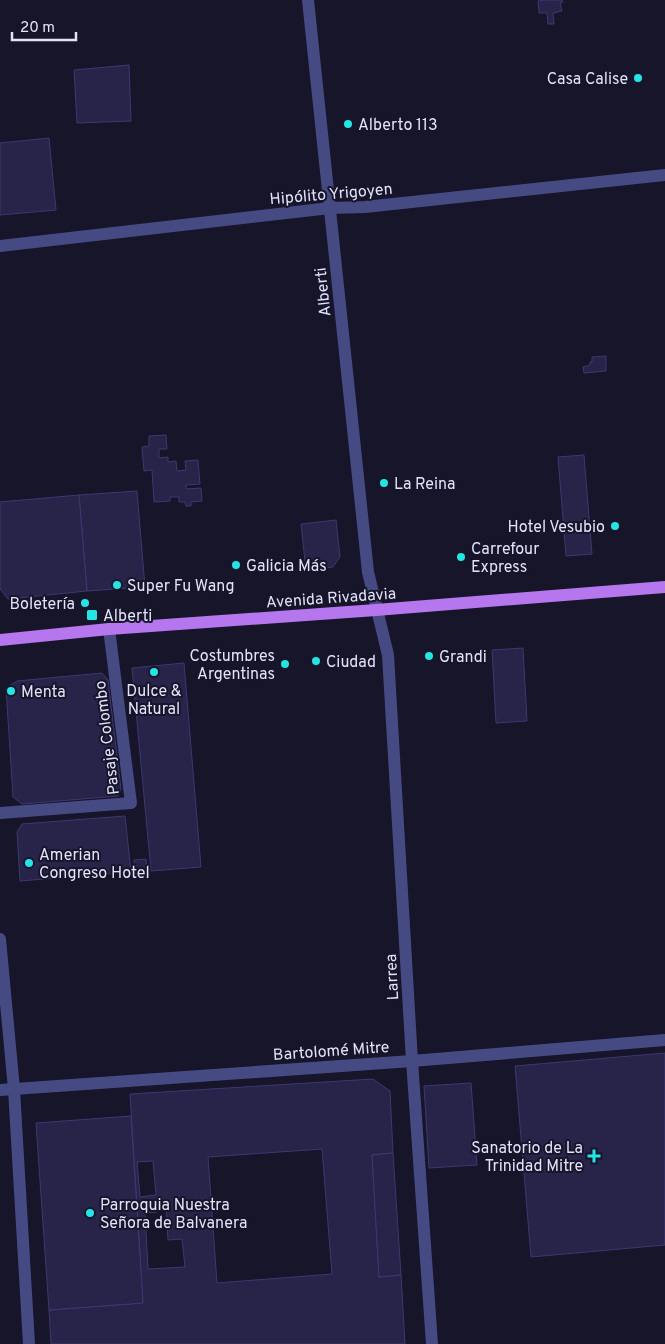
<svg xmlns="http://www.w3.org/2000/svg" width="665" height="1344" viewBox="0 0 665 1344" font-family="Overpass,sans-serif">
<rect width="100%" height="100%" fill="#16152a"/>
<!-- building -->
<g fill="#272349" stroke="#3d3872" fill-rule="evenodd">
<polygon points="544,0 562,0 563,2 560,3 562,11 553,13 554,24 548,24 547,13 539,13 538,1"/>
<polygon points="129,65 131,121 77,123 74,70"/>
<polygon points="49,138 56,210 0,215 0,143"/>
<polygon points="606,356 606,371 584,373 583,367 590,365 590,362 592,362 592,357"/>
<polygon points="166,435 167,449 159,449 159,458 168,457 168,462 176,461 177,471 186,470 185,461 198,460 200,484 186,485 186,489 201,488 202,501 191,502 191,506 186,506 185,502 179,502 179,497 170,497 170,501 154,502 152,470 144,471 142,447 149,446 149,436"/>
<polygon points="584,455 592,554 566,556 558,457"/>
<polygon points="137,491 145,587 87,591 79,495"/>
<polygon points="79,495 87,591 8,599 0,589 0,502"/>
<polygon points="336,520 340,557 333,567 306,570 301,524"/>
<polygon points="523,648 527,721 496,723 492,650"/>
<polygon points="184,663 201,867 151,871 132,668"/>
<polygon points="102,673 108,680 121,789 118,796 22,804 13,797 6,688 17,681"/>
<polygon points="125,816 131,872 20,881 17,832 22,824"/>
<polygon points="146,859 147,871 134,872 134,860"/>
<polygon points="665,1053 665,1245 531,1257 515,1066"/>
<path d="M373 1079 390 1091 393 1153 372 1155 379 1277 401 1275 405 1344H51L49 1310 143 1303 130 1094ZM322 1149 332 1274 217 1283 208 1157ZM153 1161 156 1195 140 1197 137 1162ZM156 1204H166L168 1240 182 1239 185 1267 148 1269 145 1213 157 1212Z"/>
<polygon points="471,1083 477,1165 429,1168 424,1086"/>
<polygon points="131,1116 143,1303 49,1310 36,1123"/>
<polygon points="393,1153 401,1275 379,1277 372,1155"/>
</g>
<g fill="none" stroke-linecap="round" stroke-linejoin="round">
<!-- minor -->
<g stroke="#464a83" stroke-width="12">
<polyline points="308,0 368,572 388,655 412,1061 432,1344"/>
<polyline points="0,246 330,208 365,207 665,175"/>
<polyline points="0,813 131,803 109,629"/>
<polyline points="0,939 14,1089 29,1344"/>
<polyline points="0,1090 412,1061 665,1040"/>
</g>
<!-- major -->
<polyline stroke="#b576ee" stroke-width="12" points="0,640 109,629 376,610 665,587"/>
</g>
<!-- markers -->
<g fill="#25e4e4" stroke="#16152a" stroke-width="2">
<circle cx="638" cy="78" r="5"/>
<circle cx="348" cy="124" r="5"/>
<circle cx="384" cy="483" r="5"/>
<circle cx="615" cy="526" r="5"/>
<circle cx="461" cy="557" r="5"/>
<circle cx="236" cy="565" r="5"/>
<circle cx="117" cy="585" r="5"/>
<circle cx="85" cy="603" r="5"/>
<rect x="86" y="609" width="12" height="12" rx="2.5"/>
<circle cx="429" cy="656" r="5"/>
<circle cx="316" cy="661" r="5"/>
<circle cx="285" cy="664" r="5"/>
<circle cx="154" cy="672" r="5"/>
<circle cx="11" cy="691" r="5"/>
<circle cx="29" cy="863" r="5"/>
<path d="M591.5 1148.5h5v5h5v5h-5v5h-5v-5h-5v-5h5z"/>
<circle cx="90" cy="1213" r="5"/>
</g>
<g text-anchor="middle" stroke-width="4" stroke-linejoin="round" paint-order="stroke">
<!-- poi labels -->
<g font-size="16" fill="#e2e2fb" stroke="#16152a" text-anchor="start">
<text x="628" y="84" text-anchor="end">Casa Calise</text>
<text x="358" y="130">Alberto 113</text>
<text x="394" y="489">La Reina</text>
<text x="605" y="532" text-anchor="end">Hotel Vesubio</text>
<text x="471" y="554">Carrefour<tspan x="471" dy="18">Express</tspan></text>
<text x="246" y="571">Galicia Más</text>
<text x="127" y="591">Super Fu Wang</text>
<text x="75" y="609" text-anchor="end">Boletería</text>
<text x="103" y="621">Alberti</text>
<text x="275" y="661" text-anchor="end">Costumbres<tspan x="275" dy="18">Argentinas</tspan></text>
<text x="439" y="662">Grandi</text>
<text x="326" y="667">Ciudad</text>
<text x="154" y="696" text-anchor="middle">Dulce &amp;<tspan x="154" dy="18">Natural</tspan></text>
<text x="21" y="697">Menta</text>
<text x="39" y="860">Amerian<tspan x="39" dy="18">Congreso Hotel</tspan></text>
<text x="583" y="1153" text-anchor="end">Sanatorio de La<tspan x="583" dy="18">Trinidad Mitre</tspan></text>
<text x="100" y="1210">Parroquia Nuestra<tspan x="100" dy="18">Señora de Balvanera</tspan></text>
</g>
<!-- street labels -->
<g font-size="16" fill="#e2e2fb" stroke="#16152a">
<text transform="translate(331 193) rotate(-5)" y="6">Hipólito Yrigoyen</text>
<text transform="translate(322 292) rotate(-96)" y="6">Alberti</text>
<text transform="translate(331 597) rotate(-4)" y="6">Avenida Rivadavia</text>
<text transform="translate(106 738) rotate(-97)" y="6">Pasaje Colombo</text>
<text transform="translate(391 977) rotate(-93)" y="6">Larrea</text>
<text transform="translate(331 1050) rotate(-4)" y="6">Bartolomé Mitre</text>
</g>
</g>
<!-- scale -->
<path d="M12 32v8h64v-8" fill="none" stroke="#e2e2fb" stroke-width="2.5"/>
<text x="20" y="32" font-size="15" fill="#e2e2fb" stroke="#16152a" stroke-width="4" paint-order="stroke">20 m</text>
</svg>
